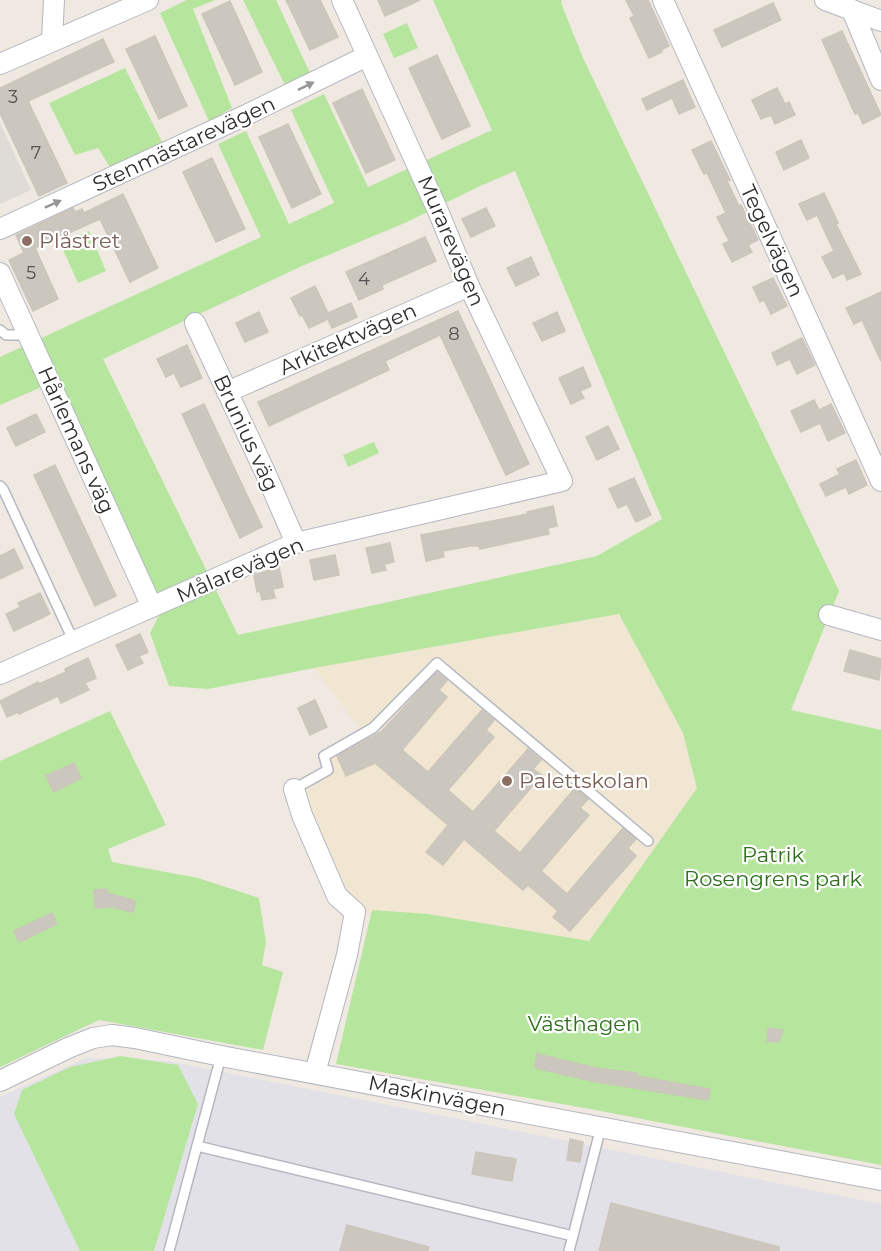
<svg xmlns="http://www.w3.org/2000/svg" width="881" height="1251" viewBox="0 0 881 1251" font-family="Montserrat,sans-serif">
<rect width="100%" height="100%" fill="#efe9e1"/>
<!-- industrial -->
<polygon fill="#e3e1e8" points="86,1058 168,1061 881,1204 881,1251 0,1251 0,1097"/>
<!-- education -->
<polygon fill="#f0e6d1" points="619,614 683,733 697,788 589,941 428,914 355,912 297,794 331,773 329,756 366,736 314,668"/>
<!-- green -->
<g fill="#b6e59e" fill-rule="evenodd">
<polygon points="187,0 215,0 193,9 232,108 209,121 160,13"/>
<polygon points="243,0 276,0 310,73 285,85"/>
<path d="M433 0H562L561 3 583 58 839 591 791 710 881 730V1165L585 1108 336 1064 372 910 428 914 589 941 697 788 683 733 619 614 314 668 208 689 169 686 150 633 163 608 58 380 0 405V357L261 237 218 144 246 131 289 224 334 203 291 110 324 94 368 187 492 130ZM515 171 662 519 597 556 238 635 103 359 302 266 407 222 480 186Z"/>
<polygon points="407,23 418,48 394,58 383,34"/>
<polygon points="125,68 162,142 110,167 98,148 75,155 49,103"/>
<polygon points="89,231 106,271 78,283 60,243"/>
<polygon points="374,442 379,453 348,467 343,455"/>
<polygon points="110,711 166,825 108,849 112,862 198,878 259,898 266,942 262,965 283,972 263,1050 99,1020 0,1067 0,761"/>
<polygon points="121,1056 178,1065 198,1104 154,1251 80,1251 14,1114 22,1090 70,1067"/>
</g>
<!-- plaza -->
<polygon fill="#dfdcd8" points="0,123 31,190 0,204"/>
<!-- building -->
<g fill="#cbc7bf" stroke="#cbc5ba" stroke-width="1.5">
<polygon points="286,0 320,0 338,37 310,50"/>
<polygon points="378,0 420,0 385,16"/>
<polygon points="626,0 648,0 669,46 661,50 662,52 649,58 630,18 634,16"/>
<polygon points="230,1 262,72 235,85 202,14"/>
<polygon points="773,3 781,20 722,47 714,30"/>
<polygon points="842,31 881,115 863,124 858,113 855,114 822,40"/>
<polygon points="155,36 187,106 159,119 126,49"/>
<polygon points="103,39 114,62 28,101 67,183 39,196 0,113 0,88"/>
<polygon points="437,55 470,126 442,139 409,68"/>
<polygon points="683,80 695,107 679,114 672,98 647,110 642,99"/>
<polygon points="777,88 785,104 789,102 795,115 775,124 771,115 761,119 752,100"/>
<polygon points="362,89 395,160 366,173 333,103"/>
<polygon points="288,124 321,194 292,208 259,137"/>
<polygon points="801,140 809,158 784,170 776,152"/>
<polygon points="711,141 730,180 727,181 739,206 741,205 758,240 748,245 752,252 732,262 723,244 729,241 717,217 726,213 707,173 704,174 692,150"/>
<polygon points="212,158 245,229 216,242 183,172"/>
<polygon points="824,193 838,223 836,224 861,274 847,280 844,273 833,278 822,257 834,251 817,215 807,220 799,204"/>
<polygon points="123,194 158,268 130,282 100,219 35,248 58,299 33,311 9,260 24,253 16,235 73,208 75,212 82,209 84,213"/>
<polygon points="486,208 495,226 471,237 462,219"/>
<polygon points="425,237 436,261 382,285 383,289 359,300 346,272"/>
<polygon points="531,257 539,275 516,286 507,268"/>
<polygon points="773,278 787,306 771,314 764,300 760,302 753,287"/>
<polygon points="315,286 328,313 351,303 357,317 332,328 328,319 309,328 302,315 300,316 291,298"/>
<polygon points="881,292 881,361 862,320 854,324 846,308"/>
<polygon points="458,311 529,464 506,475 440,335 385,361 389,370 269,426 258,402"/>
<polygon points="259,312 268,332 245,342 236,323"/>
<polygon points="557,312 565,331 542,341 533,323"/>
<polygon points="802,338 815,365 797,374 790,359 777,365 772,353"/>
<polygon points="187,345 202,378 181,387 174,373 166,377 157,359"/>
<polygon points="583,367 591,386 580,391 584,398 571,404 559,378"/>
<polygon points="814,400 819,410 831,404 845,433 828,441 820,423 801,432 791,411"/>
<polygon points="204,404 262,527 240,538 182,414"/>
<polygon points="36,414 45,432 16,446 7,428"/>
<polygon points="608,426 619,449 597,460 586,437"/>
<polygon points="856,460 867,485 849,494 846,487 826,496 820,484 840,474 837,469"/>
<polygon points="55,465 116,596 95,606 34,475"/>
<polygon points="634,478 651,515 636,522 627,504 618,508 609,489"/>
<polygon points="553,506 557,526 548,528 549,534 480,549 479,546 470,546 443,551 444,557 426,561 421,535 528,514 527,512"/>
<polygon points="390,543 394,562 384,564 386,570 372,573 366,548"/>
<polygon points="14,549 23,568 0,579 0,556"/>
<polygon points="335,555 339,575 314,580 310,560"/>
<polygon points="279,567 283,587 273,589 275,598 262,600 260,591 257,592 254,575"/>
<polygon points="40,593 50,614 14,631 6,614 21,607 18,603"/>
<polygon points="140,634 148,652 139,656 143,663 128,670 116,645"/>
<polygon points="850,650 881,659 879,680 844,671"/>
<polygon points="88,658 96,678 85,683 89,690 61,703 58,696 19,714 18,712 7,717 0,701 38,682 39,684 66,672 65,669"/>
<polygon points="437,672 447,680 439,690 447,697 402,750 428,772 482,710 494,720 486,730 494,737 448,790 473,812 528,749 541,760 533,769 542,775 494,831 520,853 575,788 588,799 580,808 589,815 541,871 567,894 623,828 636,839 628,848 636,856 570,931 553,917 558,911 528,885 523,890 464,839 443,865 426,852 448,825 375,763 346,776 337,756 381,732"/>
<polygon points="315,700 327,727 310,735 298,708"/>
<polygon points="74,763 81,778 54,792 46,776"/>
<polygon points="107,889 107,893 136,901 133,912 112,907 95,908 94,890"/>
<polygon points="52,913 57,924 19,942 14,931"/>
<polygon points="768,1028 783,1030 779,1042 767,1041"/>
<polygon points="537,1054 596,1068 637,1073 637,1076 710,1089 708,1100 591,1081 535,1068"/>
<polygon points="570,1139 583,1142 580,1162 567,1160"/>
<polygon points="476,1152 516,1159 512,1181 472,1174"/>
<polygon points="611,1203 779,1247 779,1251 599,1251"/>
<polygon points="347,1225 429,1247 428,1251 340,1251"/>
</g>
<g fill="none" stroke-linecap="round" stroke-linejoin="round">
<defs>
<g id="lane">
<polyline points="0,330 6,335 28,335"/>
<polyline points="0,486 3,489 74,642"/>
<polyline points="294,789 328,770 324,756 373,728 437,663 648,841"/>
<polyline points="197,1146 573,1236"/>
<polyline points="169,1251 221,1056"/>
<polyline points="569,1251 601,1127"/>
</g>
<g id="street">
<polyline points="663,0 881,481"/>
<polyline points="825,0 881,21"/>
<polyline points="852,10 881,80"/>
<polyline points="52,40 54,0"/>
<polyline points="0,64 148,0"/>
<polyline points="0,229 244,116 367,56"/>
<polyline points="0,273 152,607"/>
<polyline points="195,323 265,472 296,543"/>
<polyline points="227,392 469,286"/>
<polyline points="829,615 881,630"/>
<polyline points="0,674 296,543 562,481 469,286 438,211 342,0"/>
<polyline points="294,789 302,815 337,896 355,912 347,955 315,1073"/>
<polyline points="0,1081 68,1048 93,1038 112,1035 135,1038 221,1056 881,1180"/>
</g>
</defs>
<!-- lane casing -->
<use href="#lane" stroke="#b4b7c1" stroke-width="12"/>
<!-- street casing -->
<use href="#street" stroke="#b4b7c1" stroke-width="22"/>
<!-- lane -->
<use href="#lane" stroke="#fff" stroke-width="9"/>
<!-- street -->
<use href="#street" stroke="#fff" stroke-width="20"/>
</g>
<!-- one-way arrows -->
<defs><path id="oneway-solid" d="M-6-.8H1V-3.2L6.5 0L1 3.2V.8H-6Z" transform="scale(1.5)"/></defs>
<g fill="#969696">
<use href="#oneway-solid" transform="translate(306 86) rotate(-26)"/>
<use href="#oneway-solid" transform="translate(53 204) rotate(-24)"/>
</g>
<!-- markers -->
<g fill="#8d6e63" stroke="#fff" stroke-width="2">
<circle cx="27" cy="241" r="6"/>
<circle cx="507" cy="781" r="6"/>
</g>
<g text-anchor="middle" stroke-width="4.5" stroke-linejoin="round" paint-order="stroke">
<!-- number labels -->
<g font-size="18" fill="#555452">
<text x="13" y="103">3</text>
<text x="36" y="159">7</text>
<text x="31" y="279">5</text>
<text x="364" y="285">4</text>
<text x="454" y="340">8</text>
</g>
<!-- street labels -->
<g font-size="21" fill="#2e2e2e" stroke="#fff">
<text transform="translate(184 144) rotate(-25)" y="7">Stenmästarevägen</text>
<text transform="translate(451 241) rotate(67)" y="7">Murarevägen</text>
<text transform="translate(772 241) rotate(65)" y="7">Tegelvägen</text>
<text transform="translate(348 339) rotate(-24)" y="7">Arkitektvägen</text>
<text transform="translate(246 433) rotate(65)" y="7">Brunius väg</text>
<text transform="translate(76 440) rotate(66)" y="7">Hårlemans väg</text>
<text transform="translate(240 570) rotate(-23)" y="7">Målarevägen</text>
<text transform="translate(437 1096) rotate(11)" y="7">Maskinvägen</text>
</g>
<!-- education labels -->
<g font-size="21" fill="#785e54" stroke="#fff" text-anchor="start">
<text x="39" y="248">Plåstret</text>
<text x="519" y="788">Palettskolan</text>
</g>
<!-- park labels -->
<g font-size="21" fill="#2c6e1b" stroke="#fff">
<text x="773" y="862">Patrik<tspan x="773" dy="24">Rosengrens park</tspan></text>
<text x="584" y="1031">Västhagen</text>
</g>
</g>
</svg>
